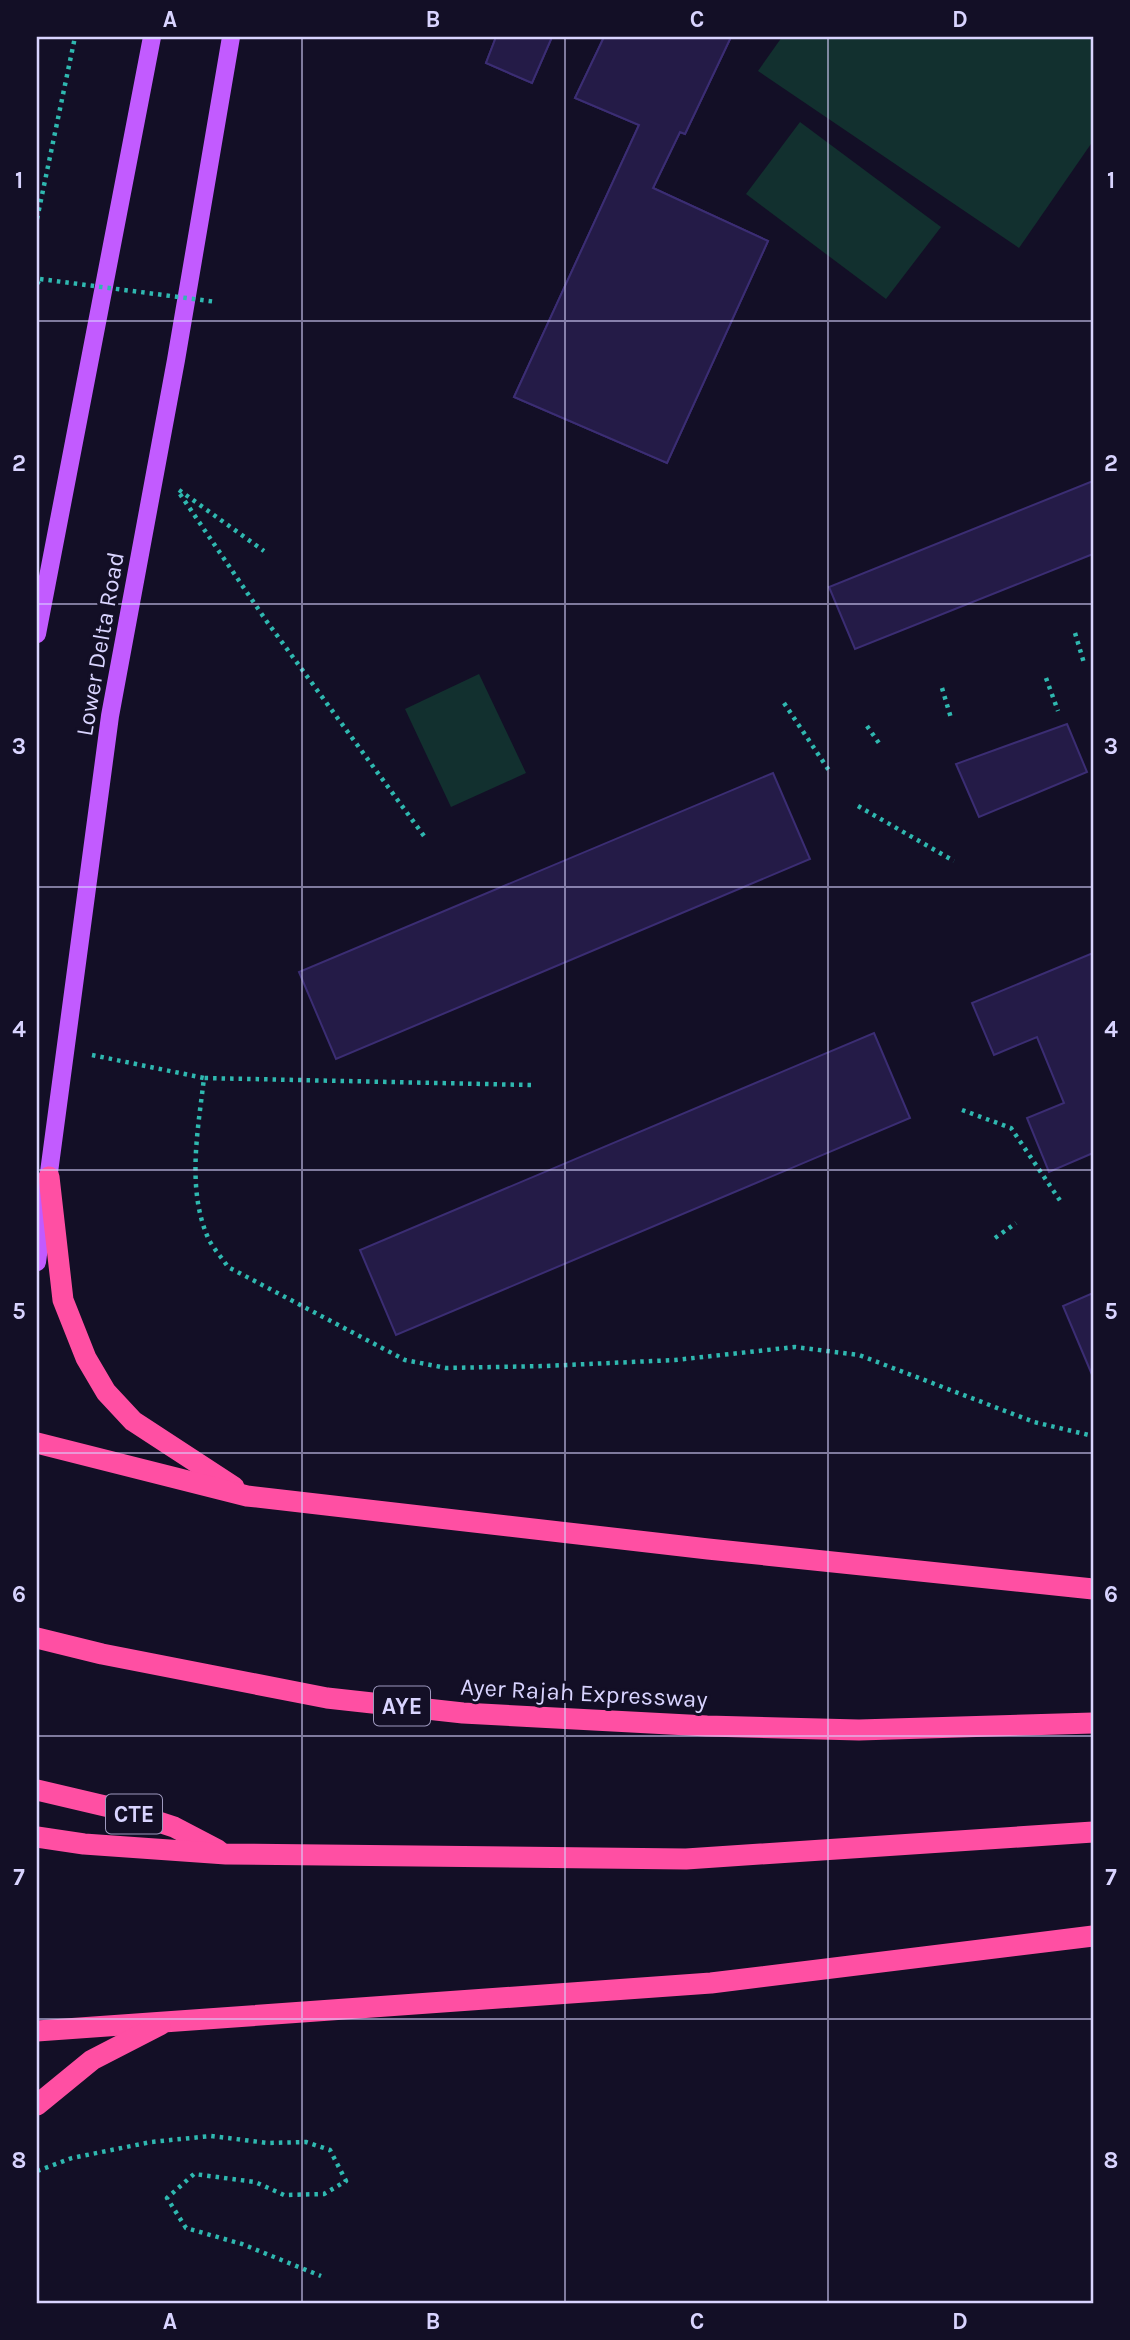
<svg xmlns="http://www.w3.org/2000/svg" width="1130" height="2340" viewBox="0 0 1130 2340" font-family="Karla,sans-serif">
<rect width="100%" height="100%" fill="#130f26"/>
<!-- green -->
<g fill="#12302f">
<polygon points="782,37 1093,37 1093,141 1019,248 758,71"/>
<polygon points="800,122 941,227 886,299 746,194"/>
<polygon points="479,674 526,773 451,807 405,709"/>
</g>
<!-- building -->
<g fill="#241b47" stroke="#3b2d73" stroke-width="2">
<polygon points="496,37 552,37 532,83 486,63"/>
<polygon points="496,37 552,37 532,83 486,63"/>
<polygon points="604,37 731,37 685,134 680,132 653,188 768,241 667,463 514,397 639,125 575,98"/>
<polygon points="604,37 731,37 685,134 680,132 653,188 768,241 667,463 514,397 639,125 575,98"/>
<polygon points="1093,481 1093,554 855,649 829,587"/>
<polygon points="1067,724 1087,772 979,817 956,764"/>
<polygon points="773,773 810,859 336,1059 299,972"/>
<polygon points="1093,953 1093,1153 1049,1172 1027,1118 1064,1103 1037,1037 994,1055 972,1003"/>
<polygon points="874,1033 910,1118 396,1335 360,1250"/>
<polygon points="1093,1293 1093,1377 1063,1306"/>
</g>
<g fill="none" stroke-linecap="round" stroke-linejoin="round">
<!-- path -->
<g stroke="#2fb8b0" stroke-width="4.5" stroke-dasharray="3.5 5" stroke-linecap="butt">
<polyline points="37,219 75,37"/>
<polyline points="37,284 40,279"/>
<polyline points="179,490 264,551"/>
<polyline points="180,494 265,619 424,836"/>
<polyline points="1075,633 1084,663"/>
<polyline points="1046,678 1058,711"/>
<polyline points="942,688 951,718"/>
<polyline points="784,703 830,772"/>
<polyline points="867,726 881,746"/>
<polyline points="858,806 954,861"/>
<polyline points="92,1055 204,1078"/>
<path d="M531 1085 204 1078C198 1130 186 1190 209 1240 214 1249 222 1258 228 1267L405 1360 446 1368 545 1366 675 1360 795 1347 859 1355 1034 1422 1093 1436"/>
<polyline points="962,1110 1011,1128 1061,1202"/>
<polyline points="995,1238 1016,1223"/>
<polyline points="37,2171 72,2158 151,2142 211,2136 268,2143 306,2142 330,2150 346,2181 324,2194 284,2195 255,2182 194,2174 167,2198 186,2228 242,2244 321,2276"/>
</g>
<!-- primary -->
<g stroke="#c25bff" stroke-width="18">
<polyline points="37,634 152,37"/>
<polyline points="37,1262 110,716 176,360 231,37"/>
</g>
<!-- highway -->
<g stroke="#ff4fa3" stroke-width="21">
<polyline points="49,1177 63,1300 86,1358 106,1392 133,1421 234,1487"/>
<polyline points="37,1443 247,1496 708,1549 1093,1589"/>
<polyline points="37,1638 102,1654 327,1698 463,1713 707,1726 859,1730 1093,1723"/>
<polyline points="37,1790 122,1810 174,1827 218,1850"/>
<polyline points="37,1837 84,1844 226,1854 686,1859 1093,1832"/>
<polyline points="37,2031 711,1983 1093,1936"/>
<polyline points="37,2105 92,2060 160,2025"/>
</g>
<!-- path-bridge -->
<polyline stroke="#2fb8b0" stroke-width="4.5" stroke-dasharray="3.5 5" stroke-linecap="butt" points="40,279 217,302"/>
</g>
<!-- grid -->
<path fill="none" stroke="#d9d4ff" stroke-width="2" stroke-opacity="0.55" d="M302 37V2303M565 37V2303M828 37V2303M37 321H1093M37 604H1093M37 887H1093M37 1170H1093M37 1453H1093M37 1736H1093M37 2019H1093"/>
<g text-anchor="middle" stroke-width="6" stroke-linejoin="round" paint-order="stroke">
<!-- shield labels -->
<g fill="#130f26" stroke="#9e99be" stroke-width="2">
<rect x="374" y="1686.5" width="56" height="39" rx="5"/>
<rect x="106" y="1794.5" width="56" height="39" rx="5"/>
</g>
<g font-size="23" font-weight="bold" fill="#d9d4ff">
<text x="402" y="1714">AYE</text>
<text x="134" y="1822">CTE</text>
</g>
<!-- street labels -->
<g font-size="24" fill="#d9d4ff" stroke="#130f26">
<text transform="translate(100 644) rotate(-80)" y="8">Lower Delta Road</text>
<text transform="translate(584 1693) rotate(3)" y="8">Ayer Rajah Expressway</text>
</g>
</g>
<!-- border -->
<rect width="1130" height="2340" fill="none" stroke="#130f26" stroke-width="77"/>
<rect x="38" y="38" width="1054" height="2264" fill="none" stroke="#d9d4ff" stroke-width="2.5"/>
<g font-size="23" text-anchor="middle" font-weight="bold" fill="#d9d4ff">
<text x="170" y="27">A</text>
<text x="433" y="27">B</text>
<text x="697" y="27">C</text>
<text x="960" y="27">D</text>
<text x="19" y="188">1</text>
<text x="1111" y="188">1</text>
<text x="19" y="471">2</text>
<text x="1111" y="471">2</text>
<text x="19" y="754">3</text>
<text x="1111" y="754">3</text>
<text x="19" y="1037">4</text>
<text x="1111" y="1037">4</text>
<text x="19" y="1319">5</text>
<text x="1111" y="1319">5</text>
<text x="19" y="1602">6</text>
<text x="1111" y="1602">6</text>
<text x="19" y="1885">7</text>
<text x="1111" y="1885">7</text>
<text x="19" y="2168">8</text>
<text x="1111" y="2168">8</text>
<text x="170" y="2329">A</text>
<text x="433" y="2329">B</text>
<text x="697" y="2329">C</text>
<text x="960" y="2329">D</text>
</g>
</svg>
